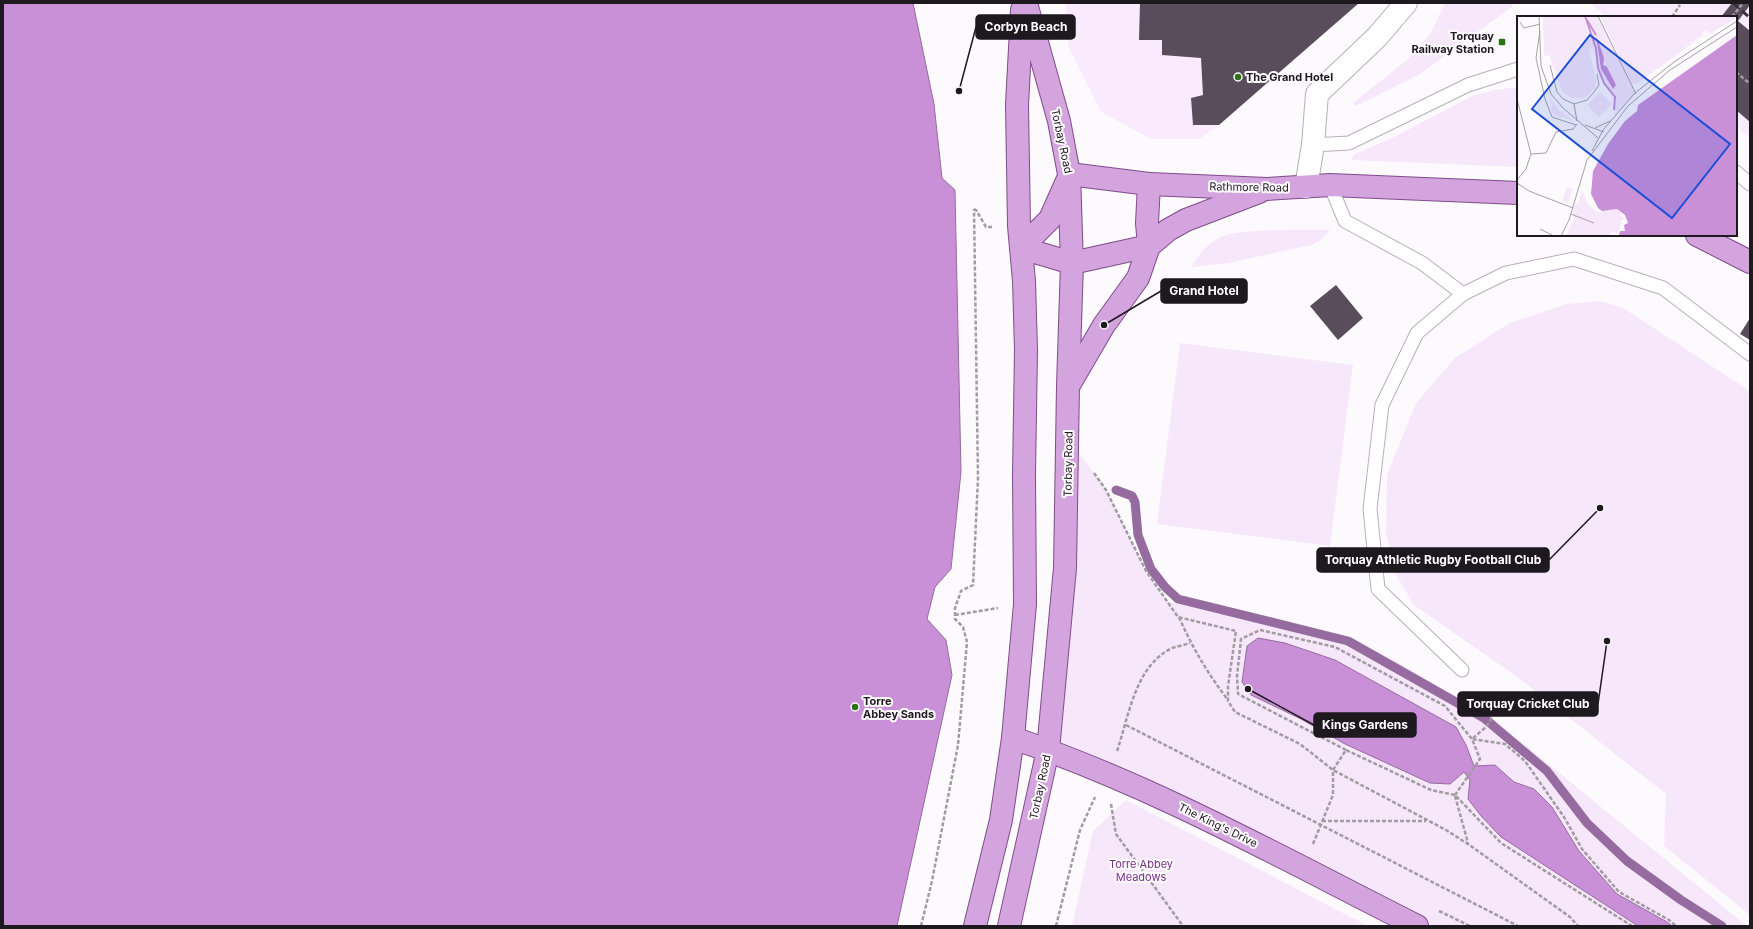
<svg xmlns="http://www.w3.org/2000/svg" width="1753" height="929" viewBox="0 0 1753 929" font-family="Inter,sans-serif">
<rect width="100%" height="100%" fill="#fdfafd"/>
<!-- built -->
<g fill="#f9eafd">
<polygon points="1065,3 1359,3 1219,125 1199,139 1151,139 1101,112 1069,48"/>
<polygon points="1590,3 1750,3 1750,138 1736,126 1736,17 1606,17"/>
</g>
<!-- green -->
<g fill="#f7e7fb">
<polygon points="1445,3 1510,3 1513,6 1420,74 1356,106 1353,103 1408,59 1431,33"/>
<polygon points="1518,87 1518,167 1351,160 1355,154 1396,136 1472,96 1495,90"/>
<path d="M1330 230 1322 239 1312 245 1228 263 1192 267C1198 255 1207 244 1219 238 1238 228 1306 230 1330 230Z"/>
<polygon points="1600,301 1623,308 1750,391 1750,915 1664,846 1666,794 1516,676 1414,605 1395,573 1386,534 1387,475 1416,403 1455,358 1508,324 1566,304"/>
<polygon points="1180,343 1353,365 1330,546 1157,524"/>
<polygon points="1068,437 1106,490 1146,571 1167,602 1350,637 1392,659 1492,718 1747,926 1417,926 1048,750"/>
<polygon points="1126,800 1337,910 1369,926 1072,926 1093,831"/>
</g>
<!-- water -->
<g fill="#c990d7" stroke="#966ca0">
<polygon points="3,3 913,3 934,104 942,178 955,190 961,472 951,569 935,587 927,619 946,640 952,675 897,926 3,926"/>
<polygon points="1258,638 1285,643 1335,660 1456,727 1466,745 1474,766 1495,765 1514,782 1534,789 1552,807 1579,851 1617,894 1667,922 1672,926 1638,926 1501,837 1481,816 1468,799 1470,780 1464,772 1450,784 1430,783 1345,744 1301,719 1251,695 1242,682 1247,646"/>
</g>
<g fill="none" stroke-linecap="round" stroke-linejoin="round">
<!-- stream -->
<polyline stroke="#966ca0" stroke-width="9" points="1116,490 1132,496 1135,502 1138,535 1151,569 1165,587 1178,599 1348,641 1484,718 1547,771 1587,823 1627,861 1681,900 1722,926"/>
</g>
<!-- building -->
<g fill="#594d5c">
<polygon points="1140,3 1359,3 1219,125 1193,125 1191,98 1203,95 1201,58 1162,55 1162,40 1139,40"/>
<polygon points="1732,3 1750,3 1750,5 1738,21 1750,31 1750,122 1736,110 1736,17 1721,17"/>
<polygon points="1336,285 1363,318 1338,340 1310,306"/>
<polygon points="1750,318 1750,340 1740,334"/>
</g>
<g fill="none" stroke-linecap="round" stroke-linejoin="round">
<defs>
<g id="service">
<polyline points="1313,145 1349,143 1468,85 1518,69"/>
<polyline points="1736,172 1750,184"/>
<polyline points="1330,185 1345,221 1422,263 1463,294"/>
<polyline points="1462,670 1378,589 1370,509 1382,405 1417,333 1463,294 1506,273 1574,259 1663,288 1750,354"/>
</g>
<polyline id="minor" points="1306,187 1313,145 1317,94 1377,37 1406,3"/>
<g id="primary">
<polyline points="1069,174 1149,184 1267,189 1330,185 1518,193"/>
<polyline points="1067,181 1050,219 1021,248 1072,263 1149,246 1168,230 1186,220 1259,192"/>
<polyline points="1697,235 1750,262"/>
<polyline points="1069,385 1104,325 1138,278 1149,246 1147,223 1149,184"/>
<path d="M1013 738C1154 786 1284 859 1417 926"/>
<polyline points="975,926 1001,820 1013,738 1025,604 1024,474 1026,350 1024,281 1019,226 1017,105 1022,10"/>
<polyline points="1009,926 1048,750 1065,568 1068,386 1072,263 1069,174 1059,121 1026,3"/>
</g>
</defs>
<!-- service casing -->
<use href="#service" stroke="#baadbe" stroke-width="15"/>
<!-- minor casing -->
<use href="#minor" stroke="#baadbe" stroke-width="24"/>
<!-- primary casing -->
<use href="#primary" stroke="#804c8c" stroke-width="24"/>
<!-- path -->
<g stroke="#a09ca0" stroke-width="2.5" stroke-dasharray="4 2" stroke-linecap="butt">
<polyline points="1672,17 1680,5"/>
<polyline points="1736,72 1749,83 1750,81"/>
<polyline points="974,209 976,210 986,227 993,227"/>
<polyline points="1094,473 1106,490 1146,571 1178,617 1236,631 1228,686 1228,701 1235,712 1300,744 1333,770 1446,830 1468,844 1570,917 1578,926"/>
<polyline points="955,615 998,608"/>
<path d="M1179 617C1192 647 1208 674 1228 700"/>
<polyline points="1492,718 1486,727 1472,739 1505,744 1525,761 1564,817 1582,849 1619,892 1669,920 1676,926"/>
<polyline points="1126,725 1518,926"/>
<polyline points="1346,750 1238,694 1237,676 1241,639 1260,630 1335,647 1445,706 1472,739 1480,759 1455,795"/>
<path d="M1117 751C1129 716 1135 666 1172 648 1178 646 1185 645 1190 643"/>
<polyline points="1455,796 1468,843"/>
<polyline points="1111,804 1116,834 1183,926"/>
<polyline points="1322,821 1426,821"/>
<polyline points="1313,844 1333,795 1333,770 1346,750 1431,790 1455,795 1501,843 1632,926"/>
<polyline points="1439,911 1470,926"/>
<polyline points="921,926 932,881 958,745 967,642 963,627 955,619 955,608 961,591 973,585 978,478 974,209"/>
<polyline points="1056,926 1080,830 1095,797"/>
</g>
<!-- service -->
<use href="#service" stroke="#fff" stroke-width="13"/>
<!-- minor -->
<use href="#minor" stroke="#fff" stroke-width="22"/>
<!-- primary -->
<use href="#primary" stroke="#d3a4dd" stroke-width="22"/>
<!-- rail -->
<polyline stroke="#373238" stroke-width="3" stroke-dasharray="8 4" stroke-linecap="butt" points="1733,3 1750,18"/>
<!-- path-bridge -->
<polyline stroke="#a09ca0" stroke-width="2.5" stroke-dasharray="4 2" stroke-linecap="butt" points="1732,17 1743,3"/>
</g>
<!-- markers -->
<g fill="#2b7212" stroke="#fdfafd" stroke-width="1.5">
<rect x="1498" y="38" width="8" height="8" rx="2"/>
<circle cx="1238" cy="77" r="4"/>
<circle cx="855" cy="707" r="4"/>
</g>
<g text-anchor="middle" stroke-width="4" stroke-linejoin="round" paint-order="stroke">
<!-- poi labels -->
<g font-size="11" font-weight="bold" fill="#1e191f" stroke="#fdfafd" text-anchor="start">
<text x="1494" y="40" text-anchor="end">Torquay<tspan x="1494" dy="13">Railway Station</tspan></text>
<text x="1246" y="81">The Grand Hotel</text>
<text x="863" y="705">Torre<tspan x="863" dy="13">Abbey Sands</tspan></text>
</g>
<!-- street labels -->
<g font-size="11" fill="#1e191f" stroke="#fdfafd">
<text transform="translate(1062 141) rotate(78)" y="4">Torbay Road</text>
<text transform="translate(1249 187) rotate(1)" y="4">Rathmore Road</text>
<text transform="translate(1068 464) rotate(-89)" y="4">Torbay Road</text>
<text transform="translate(1040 787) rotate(-78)" y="4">Torbay Road</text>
<text transform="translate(1218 825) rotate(26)" y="4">The King's Drive</text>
</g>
<!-- park labels -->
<g font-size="11" fill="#753186" stroke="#fdfafd">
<text x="1141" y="868">Torre Abbey<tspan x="1141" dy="13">Meadows</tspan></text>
</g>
</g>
<!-- overview -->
<g transform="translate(1517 16)">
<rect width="220" height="220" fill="#fdfafd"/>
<path d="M26 0H66L75 31 72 35 80 66 78 73 67 82H55L45 76 32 39 27 40ZM67 0H81L118 77 97 101 99 81 85 63ZM83 0H220V1L193 18 188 14 185 17 186 19 120 68H115ZM83 76 95 88 82 101 70 89ZM33 82 42 94 57 105 37 99 33 90H35ZM50 171 56 173 51 187 45 185ZM65 173 70 187 78 195 83 197 89 192 102 194 104 198 102 199 108 202 104 205 101 219 96 215 92 220H49L57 203 56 192 62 186Z" fill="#f7e7fb"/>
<path d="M79 19 87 42 86 49 90 51 99 69 96 73 84 53ZM220 19V220H102L103 215H108L107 209 111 207 108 199 100 193 85 195 81 192 74 178 76 155 91 128 108 105 120 95 121 89Z" fill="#c990d7"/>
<path fill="none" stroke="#c990d7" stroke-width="2" d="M68 0 79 32 81 52 87 67 98 81 97 94M70 4 79 19"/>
<path fill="none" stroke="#a4a0a4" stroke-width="1" d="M22 0 24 50 34 78 46 92 81 122M81 0 119 78M3 6 7 12 23 8M23 15 19 42 28 83 35 101 59 109M33 49 40 76 46 83 57 88 70 84 77 76 82 69 80 58M0 83 14 138M57 88 60 105M68 109 87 116M78 112 93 105M75 135 86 114 118 77 157 46 220 5M14 138 29 137 39 116 56 113 60 108M0 164 9 153 14 138M0 167 12 175 56 192M54 198 77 207M23 213 37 220M44 220 52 204 70 144 111 90 153 54 220 11"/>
<path fill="#1d4ed8" fill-opacity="0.15" stroke="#1d4ed8" stroke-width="2" d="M73 19 213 128 155 202 15 93Z"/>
<rect width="220" height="220" fill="none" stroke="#1e191f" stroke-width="2"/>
</g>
<!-- callouts -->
<path fill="none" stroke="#1e191f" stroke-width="1.5" d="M959 91L976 27M1104 325L1161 291M1600 508L1549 560M1607 641L1598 704M1248 689L1314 725"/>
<g fill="#1e191f" stroke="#fdfafd" stroke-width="1.5">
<circle cx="959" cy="91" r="4"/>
<circle cx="1104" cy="325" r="4"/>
<circle cx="1600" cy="508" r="4"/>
<circle cx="1607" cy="641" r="4"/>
<circle cx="1248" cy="689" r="4"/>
</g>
<g fill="#1e191f" stroke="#1e191f" stroke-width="1.5">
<rect x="976" y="15" width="99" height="24" rx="4"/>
<rect x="1161" y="279" width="86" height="24" rx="4"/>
<rect x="1317" y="548" width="232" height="24" rx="4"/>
<rect x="1458" y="692" width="140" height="24" rx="4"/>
<rect x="1314" y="713" width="102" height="24" rx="4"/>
</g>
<g font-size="12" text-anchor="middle" font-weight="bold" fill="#fff">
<text x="1026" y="31">Corbyn Beach</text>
<text x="1204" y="295">Grand Hotel</text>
<text x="1433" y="564">Torquay Athletic Rugby Football Club</text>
<text x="1528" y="708">Torquay Cricket Club</text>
<text x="1365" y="729">Kings Gardens</text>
</g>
<!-- border -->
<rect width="1753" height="929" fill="none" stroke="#1e191f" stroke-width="8"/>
</svg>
